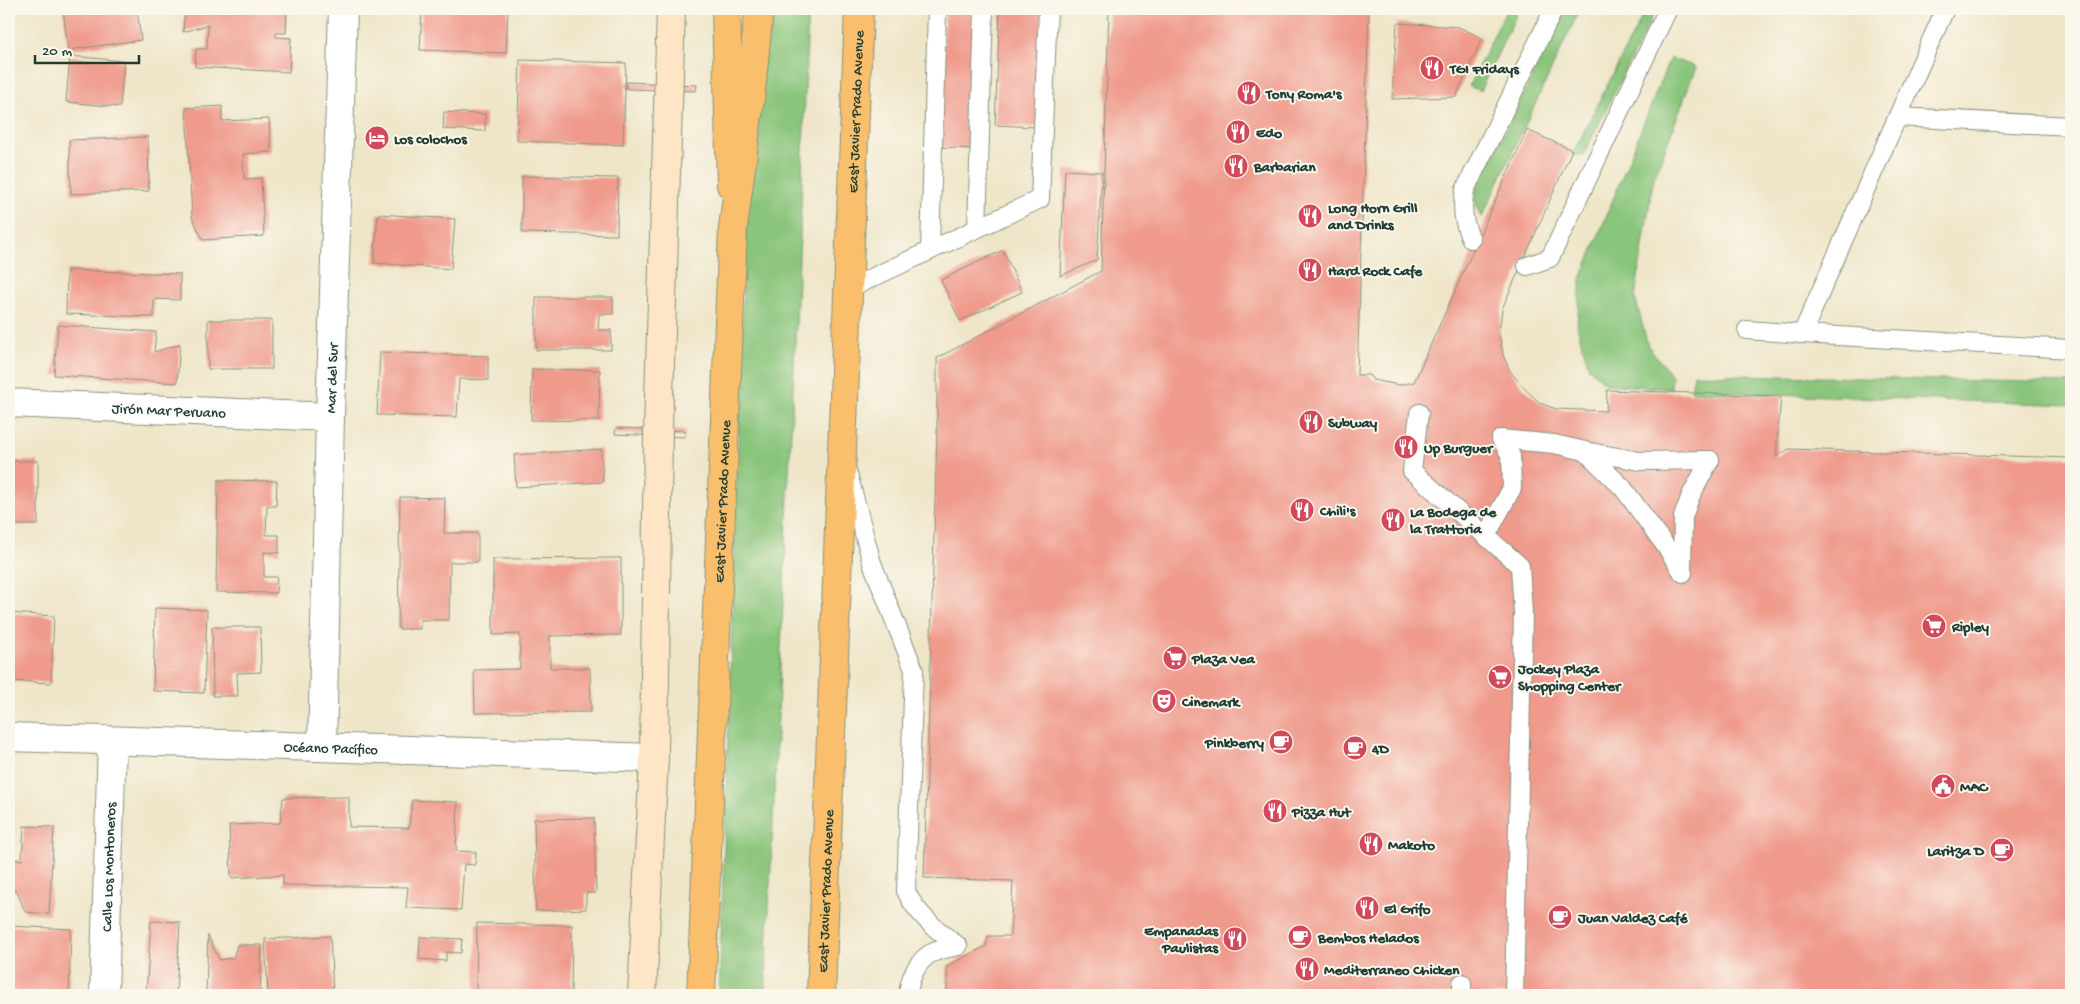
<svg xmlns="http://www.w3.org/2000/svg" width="2080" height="1004" viewBox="0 0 2080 1004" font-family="'Gochi Hand',sans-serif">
<rect width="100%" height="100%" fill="#fbf7ec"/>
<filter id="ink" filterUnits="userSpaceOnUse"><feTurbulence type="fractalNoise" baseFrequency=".02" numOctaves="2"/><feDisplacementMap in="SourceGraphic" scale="10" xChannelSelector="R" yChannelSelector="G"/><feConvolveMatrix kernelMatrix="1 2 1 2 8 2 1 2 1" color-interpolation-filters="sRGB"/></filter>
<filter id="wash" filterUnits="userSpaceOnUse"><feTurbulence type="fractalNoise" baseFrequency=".0096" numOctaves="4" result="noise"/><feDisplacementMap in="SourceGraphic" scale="20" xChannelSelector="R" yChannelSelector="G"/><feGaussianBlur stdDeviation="1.12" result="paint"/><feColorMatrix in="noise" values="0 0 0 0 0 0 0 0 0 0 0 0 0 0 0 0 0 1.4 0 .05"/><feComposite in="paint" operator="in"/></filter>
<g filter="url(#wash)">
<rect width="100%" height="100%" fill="#efe6c9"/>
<!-- green -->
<g fill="#8ac57b" stroke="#548158">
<polygon points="753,9 808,9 800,236 765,995 719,995"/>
<polygon points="1507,9 1519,9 1480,91 1469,86"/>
<polygon points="1566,9 1580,9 1482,217 1475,202 1476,189"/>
<polygon points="1646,9 1656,9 1583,156 1572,155"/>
<polygon points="1670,58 1696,67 1653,181 1635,297 1648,346 1672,376 1671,389 1605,384 1589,368 1577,326 1581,279"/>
<polygon points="1694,374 2071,383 2071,405 1691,391"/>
</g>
<g id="blocks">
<!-- building -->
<g fill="#ef9a8b">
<polygon points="63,9 137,9 141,40 68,50"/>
<polygon points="185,9 287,9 286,33 276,33 276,37 291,38 289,72 195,67 196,49 207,49 208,25 183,32"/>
<polygon points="422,9 508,9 506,53 420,50"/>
<polygon points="945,9 979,9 974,149 939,147"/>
<polygon points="1000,9 1042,9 1037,127 995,125"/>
<polygon points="1109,9 1369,9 1357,375 1369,375 1373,380 1399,385 1414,382 1527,130 1572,150 1502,309 1499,333 1503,355 1510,371 1524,388 1540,403 1556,409 1606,411 1607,390 1781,396 1776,457 1789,449 2071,458 2071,995 947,995 947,966 986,946 988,936 1010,936 1013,881 924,878 937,433 937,358 1101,271"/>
<polygon points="1397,23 1459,27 1482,38 1456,97 1392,99"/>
<polygon points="70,56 124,61 120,107 66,102"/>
<polygon points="520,60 626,63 623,145 517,141"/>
<polygon points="626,82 697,85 696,91 629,89 626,88"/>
<polygon points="222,106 222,121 269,119 271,152 243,154 244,179 261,178 264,236 203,240 192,217 186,108"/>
<polygon points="444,112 485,114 485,131 443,129"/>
<polygon points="148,137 149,191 71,194 69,140"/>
<polygon points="1065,170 1102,172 1097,260 1060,276"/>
<polygon points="522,176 618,178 617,235 522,233"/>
<polygon points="378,214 455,219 451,269 374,263"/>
<polygon points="1003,250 1022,292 960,321 941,280"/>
<polygon points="67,270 180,274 180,300 154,299 154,317 66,314"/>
<polygon points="536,297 613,297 613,314 599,314 598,330 611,330 611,350 536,350"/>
<rect x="208" y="320" width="64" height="49"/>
<polygon points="58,325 156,332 154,352 180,344 177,383 54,375"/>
<polygon points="380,352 488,356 488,380 459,379 457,417 377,415"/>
<polygon points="532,369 600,370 599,421 531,420"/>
<polygon points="616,428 685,431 685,437 615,434"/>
<polygon points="601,449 603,482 516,487 514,455"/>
<rect x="9" y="461" width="29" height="64"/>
<polygon points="218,480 277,481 276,506 267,506 266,535 279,535 279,553 264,552 264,577 277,577 276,593 216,592"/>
<polygon points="400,497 445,498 444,533 478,533 478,562 450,562 449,620 420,620 420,629 398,629"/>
<polygon points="621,558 621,635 550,636 550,668 590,668 591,712 475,713 474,670 520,669 520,634 493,635 493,559"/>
<polygon points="155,608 207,610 204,693 153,691"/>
<polygon points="9,613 54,616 51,683 9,681"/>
<polygon points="212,627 260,627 261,672 237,673 238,696 213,696"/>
<polygon points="349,797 349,827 409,828 412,800 458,802 456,851 476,852 475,865 464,864 461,910 406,908 408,887 283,885 283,875 231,878 229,825 280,823 283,798"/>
<polygon points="594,818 596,893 586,893 586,909 536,911 534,819"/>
<polygon points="24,826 54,827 49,914 25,912 17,891 9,891 9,859 22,860"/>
<polygon points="151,921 180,922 176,995 146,995"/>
<polygon points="477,923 572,925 571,995 476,995"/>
<polygon points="9,926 71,929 69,995 9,995"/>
<polygon points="208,935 219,960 233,958 237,945 262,945 260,995 206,995"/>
<polygon points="330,936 333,994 268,995 265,939"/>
<polygon points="420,937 462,939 461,953 446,952 446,961 419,959"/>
</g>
</g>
</g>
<g filter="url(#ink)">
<use href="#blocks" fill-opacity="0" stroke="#87927e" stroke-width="1"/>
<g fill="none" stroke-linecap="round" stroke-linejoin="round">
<defs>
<g id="lane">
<polyline points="1945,9 1802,334 2071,349"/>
<polyline points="1898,117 2071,126"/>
<polyline points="977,228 984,9"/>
<path d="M1471 239C1463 223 1461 208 1465 190L1554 9"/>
<polyline points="930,250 937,9"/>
<polyline points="1527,266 1550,258 1668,9"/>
<polyline points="848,289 1040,199 1048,9"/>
<polyline points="1747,330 1802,334"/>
<polyline points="1419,413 1412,471 1520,566 1523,613 1514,995"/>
<polyline points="1501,439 1554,444 1585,451 1640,461 1710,460"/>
<polyline points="1585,451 1623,488 1667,548 1683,573"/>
<path d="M848 474 872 563 914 670 906 891C916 914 938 931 958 946"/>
<polyline points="1486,536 1512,488 1511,456 1501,439"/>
<polyline points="1682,569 1683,517 1691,495 1710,460"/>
<path d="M908 995C909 981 915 965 927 956 934 950 949 948 958 946"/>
<polyline points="1462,995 1462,983"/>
</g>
<g id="street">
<path id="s1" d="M9 403 330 417"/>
<path id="s2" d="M9 737 654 758"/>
<path id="s3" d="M322 747 330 417 343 9"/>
<path id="s4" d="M104 995 112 741"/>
</g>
<polyline id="secondary" points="642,995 654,758 658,430 671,9"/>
<polyline id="primary" points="726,9 731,185"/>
<g id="highway">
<path id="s5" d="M701 995 733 228 751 92 759 9"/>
<path id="s6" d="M821 995 859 9"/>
</g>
</defs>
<!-- lane casing -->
<use href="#lane" stroke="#87927e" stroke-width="20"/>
<!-- street casing -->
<use href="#street" stroke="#87927e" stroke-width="30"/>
<!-- secondary casing -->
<use href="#secondary" stroke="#87927e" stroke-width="30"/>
<!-- primary casing -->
<use href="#primary" stroke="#87927e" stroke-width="30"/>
<!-- highway casing -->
<use href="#highway" stroke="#87927e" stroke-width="30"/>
<!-- lane -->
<use href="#lane" stroke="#fff" stroke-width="18"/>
<!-- street -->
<use href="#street" stroke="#fff" stroke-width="28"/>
<!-- secondary -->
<use href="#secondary" stroke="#fde5c5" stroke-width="28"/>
<!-- primary -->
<use href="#primary" stroke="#f9bf6d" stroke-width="28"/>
<!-- highway -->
<use href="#highway" stroke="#f9bf6d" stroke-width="28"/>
</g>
</g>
<!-- icons -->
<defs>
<symbol id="restaurant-disc" viewBox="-11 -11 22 22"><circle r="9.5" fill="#d1495b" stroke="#fbf7ec"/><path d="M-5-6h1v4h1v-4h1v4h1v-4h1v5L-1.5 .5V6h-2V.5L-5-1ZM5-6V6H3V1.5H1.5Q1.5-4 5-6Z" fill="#fff"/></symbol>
<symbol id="hotel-disc" viewBox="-11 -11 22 22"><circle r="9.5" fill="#d1495b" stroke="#fbf7ec"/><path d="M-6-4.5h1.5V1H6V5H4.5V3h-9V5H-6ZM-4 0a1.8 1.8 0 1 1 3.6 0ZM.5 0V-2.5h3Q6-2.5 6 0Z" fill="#fff"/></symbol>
<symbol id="supermarket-disc" viewBox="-11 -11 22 22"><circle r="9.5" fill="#d1495b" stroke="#fbf7ec"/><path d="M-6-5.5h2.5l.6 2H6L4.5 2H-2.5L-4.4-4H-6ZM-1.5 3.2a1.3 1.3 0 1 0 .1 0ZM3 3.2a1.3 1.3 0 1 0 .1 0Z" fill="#fff"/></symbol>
<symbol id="theatre-disc" viewBox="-11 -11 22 22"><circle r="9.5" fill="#d1495b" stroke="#fbf7ec"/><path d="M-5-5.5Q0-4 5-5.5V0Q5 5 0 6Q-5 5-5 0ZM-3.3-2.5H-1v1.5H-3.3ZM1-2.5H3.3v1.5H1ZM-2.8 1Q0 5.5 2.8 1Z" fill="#fff"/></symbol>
<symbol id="cafe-disc" viewBox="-11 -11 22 22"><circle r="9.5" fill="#d1495b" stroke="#fbf7ec"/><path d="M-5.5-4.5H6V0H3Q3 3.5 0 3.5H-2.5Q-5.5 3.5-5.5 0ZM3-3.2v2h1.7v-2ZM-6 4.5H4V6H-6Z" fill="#fff"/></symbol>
<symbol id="civic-disc" viewBox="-11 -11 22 22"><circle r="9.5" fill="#d1495b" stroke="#fbf7ec"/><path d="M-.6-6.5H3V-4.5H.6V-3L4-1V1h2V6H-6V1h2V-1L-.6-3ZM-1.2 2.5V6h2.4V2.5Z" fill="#fff"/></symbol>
</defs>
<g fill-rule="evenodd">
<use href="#restaurant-disc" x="1418" y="54" width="28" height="28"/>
<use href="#restaurant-disc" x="1235" y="79" width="28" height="28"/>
<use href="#restaurant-disc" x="1224" y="118" width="28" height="28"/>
<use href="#hotel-disc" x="363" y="124" width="28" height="28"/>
<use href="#restaurant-disc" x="1222" y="152" width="28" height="28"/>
<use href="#restaurant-disc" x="1296" y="202" width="28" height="28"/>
<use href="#restaurant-disc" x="1296" y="256" width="28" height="28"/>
<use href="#restaurant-disc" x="1297" y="408" width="28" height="28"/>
<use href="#restaurant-disc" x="1392" y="433" width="28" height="28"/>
<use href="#restaurant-disc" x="1288" y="496" width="28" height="28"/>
<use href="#restaurant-disc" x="1379" y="506" width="28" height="28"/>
<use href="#supermarket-disc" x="1920" y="612" width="28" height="28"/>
<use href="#supermarket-disc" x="1161" y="644" width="28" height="28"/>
<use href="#supermarket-disc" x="1486" y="663" width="28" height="28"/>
<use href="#theatre-disc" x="1150" y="687" width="28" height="28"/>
<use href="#cafe-disc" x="1267" y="728" width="28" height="28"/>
<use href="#cafe-disc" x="1341" y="734" width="28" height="28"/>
<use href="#civic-disc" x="1929" y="772" width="28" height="28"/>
<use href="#restaurant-disc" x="1261" y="797" width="28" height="28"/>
<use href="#restaurant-disc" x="1357" y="830" width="28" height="28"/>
<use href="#cafe-disc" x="1988" y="836" width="28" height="28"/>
<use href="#restaurant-disc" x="1353" y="894" width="28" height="28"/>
<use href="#cafe-disc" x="1546" y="903" width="28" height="28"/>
<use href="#cafe-disc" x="1286" y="923" width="28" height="28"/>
<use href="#restaurant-disc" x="1221" y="925" width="28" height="28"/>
<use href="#restaurant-disc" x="1293" y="955" width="28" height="28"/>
</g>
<g text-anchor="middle" stroke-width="4" stroke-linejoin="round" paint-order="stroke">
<!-- poi labels -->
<g font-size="15" font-weight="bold" fill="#1f3d34" stroke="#fbf7ec" text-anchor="start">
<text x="1450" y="73">TGI Fridays</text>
<text x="1266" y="98">Tony Roma's</text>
<text x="1256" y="137">Edo</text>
<text x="394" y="143">Los colochos</text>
<text x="1254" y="171">Barbarian</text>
<text x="1328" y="212">Long Horn Grill<tspan x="1328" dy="17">and Drinks</tspan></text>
<text x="1328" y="275">Hard Rock Cafe</text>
<text x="1328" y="427">Subway</text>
<text x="1424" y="452">Up Burguer</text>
<text x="1320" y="515">Chili's</text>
<text x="1410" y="516">La Bodega de<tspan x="1410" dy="17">la Trattoria</tspan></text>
<text x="1952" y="631">Ripley</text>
<text x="1192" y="663">Plaza Vea</text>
<text x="1518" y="673">Jockey Plaza<tspan x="1518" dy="17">Shopping Center</tspan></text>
<text x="1182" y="706">Cinemark</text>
<text x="1264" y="747" text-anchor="end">Pinkberry</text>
<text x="1372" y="753">4D</text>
<text x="1960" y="791">MAC</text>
<text x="1292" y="816">Pizza Hut</text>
<text x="1388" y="849">Makoto</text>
<text x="1984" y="855" text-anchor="end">Laritza D</text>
<text x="1384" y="913">El Grifo</text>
<text x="1578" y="922">Juan Valdez Café</text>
<text x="1218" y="935" text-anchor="end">Empanadas<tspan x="1218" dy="17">Paulistas</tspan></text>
<text x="1318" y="942">Bembos Helados</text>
<text x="1324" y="974">Mediterraneo Chicken</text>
</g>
<!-- street labels -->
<g font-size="15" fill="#1f3d34" stroke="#fbf7ec">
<text dy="5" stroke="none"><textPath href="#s6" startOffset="884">East Javier Prado Avenue</textPath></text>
<text dy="5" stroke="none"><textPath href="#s3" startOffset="369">Mar del Sur</textPath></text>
<text dy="5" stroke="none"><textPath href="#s1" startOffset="160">Jirón Mar Peruano</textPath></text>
<text dy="5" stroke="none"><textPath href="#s5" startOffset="494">East Javier Prado Avenue</textPath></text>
<text dy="5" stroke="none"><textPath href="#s2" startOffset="322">Océano Pacífico</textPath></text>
<text dy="5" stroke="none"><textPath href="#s4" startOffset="128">Calle Los Montoneros</textPath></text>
<text dy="5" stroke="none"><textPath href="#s6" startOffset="104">East Javier Prado Avenue</textPath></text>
</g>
</g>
<!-- margin -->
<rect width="2080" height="1004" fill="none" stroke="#fbf7ec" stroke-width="30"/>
<!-- scale -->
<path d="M35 55v8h104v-8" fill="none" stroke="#1f3d34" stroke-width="2.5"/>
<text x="42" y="55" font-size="15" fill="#1f3d34" stroke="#fbf7ec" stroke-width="4" paint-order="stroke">20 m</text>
</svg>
